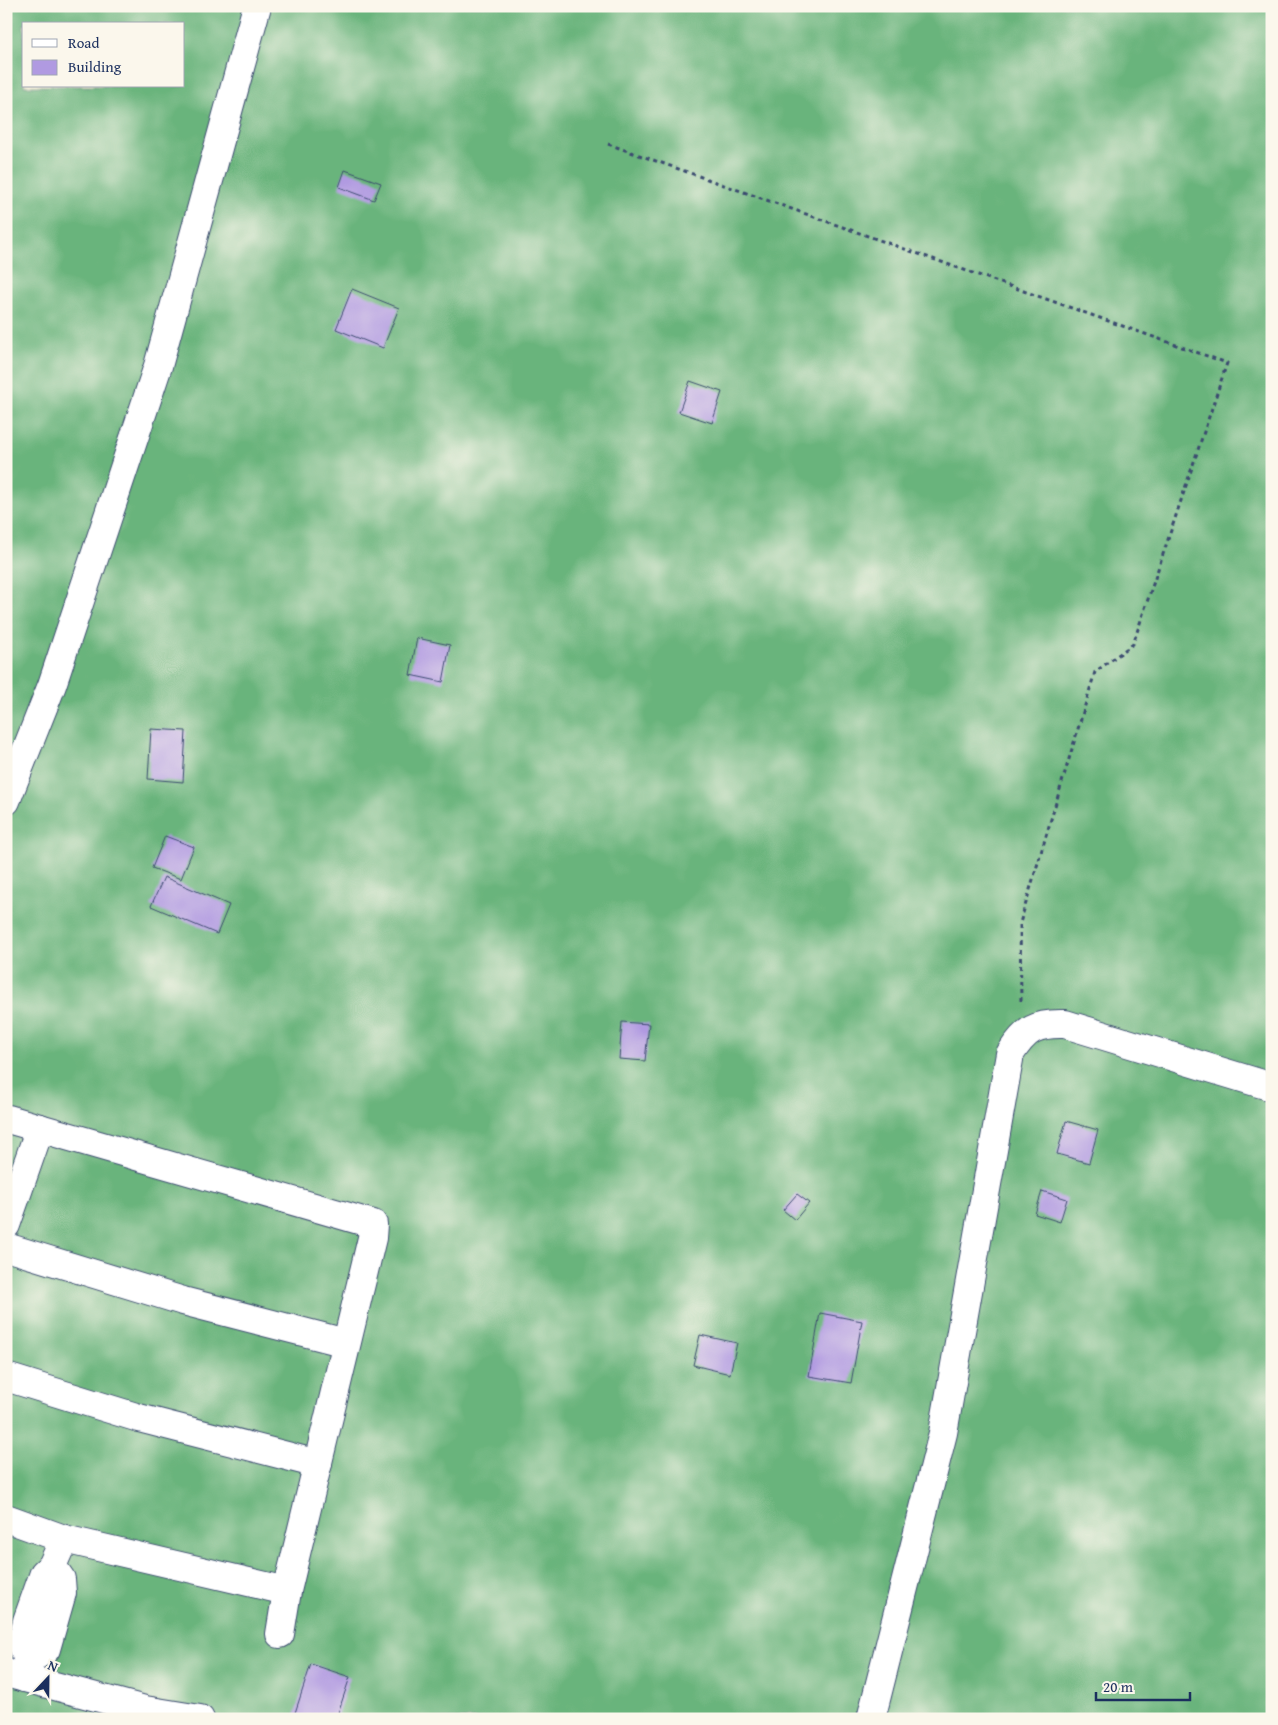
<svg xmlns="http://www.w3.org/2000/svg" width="1278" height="1725" viewBox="0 0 1278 1725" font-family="'Gentium Book Plus',serif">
<rect width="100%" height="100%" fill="#fbf7ec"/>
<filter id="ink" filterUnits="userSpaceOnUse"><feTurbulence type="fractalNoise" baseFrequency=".02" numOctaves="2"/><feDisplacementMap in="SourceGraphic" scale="10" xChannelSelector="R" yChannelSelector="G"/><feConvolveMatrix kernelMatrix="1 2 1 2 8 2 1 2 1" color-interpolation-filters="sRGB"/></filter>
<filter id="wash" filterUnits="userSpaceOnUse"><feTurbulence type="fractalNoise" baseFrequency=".0096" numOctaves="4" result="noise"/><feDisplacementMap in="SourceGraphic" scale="20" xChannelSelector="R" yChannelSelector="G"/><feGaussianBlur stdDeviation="1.12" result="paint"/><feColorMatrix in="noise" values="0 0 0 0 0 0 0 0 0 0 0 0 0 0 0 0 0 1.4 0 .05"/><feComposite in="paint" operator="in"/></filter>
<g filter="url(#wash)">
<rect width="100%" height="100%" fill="#f0ead1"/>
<!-- forest -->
<path fill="#69b47c" stroke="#42726d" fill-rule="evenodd" d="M6 6H1272V1719H6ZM24 24H184V86H24Z"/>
<g id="blocks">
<!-- building -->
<g fill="#b09ae1">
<polygon points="345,170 381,183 374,200 339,187"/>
<polygon points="352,289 399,308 383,348 336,329"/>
<polygon points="690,381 722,392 712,423 679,412"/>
<polygon points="417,638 450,645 443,682 410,675"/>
<polygon points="151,729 186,731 183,782 148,779"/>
<polygon points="165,836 194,847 181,879 152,868"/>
<polygon points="164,877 229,905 217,934 151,906"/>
<polygon points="622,1022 649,1024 645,1061 619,1059"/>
<polygon points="1066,1121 1098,1130 1089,1163 1057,1154"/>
<polygon points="1042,1191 1067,1199 1060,1222 1035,1214"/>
<polygon points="797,1194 809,1203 795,1220 783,1210"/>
<polygon points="820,1313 862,1321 851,1383 809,1376"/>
<polygon points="700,1335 737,1343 730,1374 693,1365"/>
<polygon points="311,1664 350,1677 336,1719 293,1719"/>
</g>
</g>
</g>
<g filter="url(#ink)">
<use href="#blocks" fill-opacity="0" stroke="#3b4b6f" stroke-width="1"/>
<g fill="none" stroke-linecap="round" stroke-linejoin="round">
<defs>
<g id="minor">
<polyline points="6,801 52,685 158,366 257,6"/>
<polyline points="8,1119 373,1224 372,1238 287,1591 280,1634"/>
<polyline points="6,1225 40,1128"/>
<polyline points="6,1247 183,1301 346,1343"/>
<polyline points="6,1377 139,1418 318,1464"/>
<polyline points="6,1518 64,1539 287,1591"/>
<polyline points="28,1661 46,1649 62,1593 61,1579 52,1566"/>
<polyline points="6,1673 145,1710 200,1719"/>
<polyline points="24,1678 28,1661 22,1643 27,1621 44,1573 52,1566 64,1539"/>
<path d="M871 1719 943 1433 1010 1054C1026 1029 1036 1023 1065 1024L1272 1087"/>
</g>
</defs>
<!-- minor casing -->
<use href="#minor" stroke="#3b4b6f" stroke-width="30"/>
<!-- path -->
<polyline stroke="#3b4b6f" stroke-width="3" stroke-dasharray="4 4" stroke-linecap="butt" points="608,144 1227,363 1133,644 1095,672 1020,923 1021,1001"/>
<!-- minor -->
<use href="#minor" stroke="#fff" stroke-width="28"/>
</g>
</g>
<!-- margin -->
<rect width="1278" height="1725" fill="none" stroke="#fbf7ec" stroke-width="25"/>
<!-- legend -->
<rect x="22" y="22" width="162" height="65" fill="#fbf7ec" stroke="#a1a7b3"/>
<rect x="32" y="39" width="25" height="8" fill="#ffffff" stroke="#a1a7b3"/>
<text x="68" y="48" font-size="15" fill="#1b2f5e">Road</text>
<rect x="32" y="60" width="25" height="15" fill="#b09ae1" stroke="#a1a7b3"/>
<text x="68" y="72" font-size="15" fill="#1b2f5e">Building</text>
<!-- north arrow -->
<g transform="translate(48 1678) rotate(22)" stroke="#fbf7ec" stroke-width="4" paint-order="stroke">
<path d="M0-4L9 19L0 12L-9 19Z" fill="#1b2f5e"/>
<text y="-8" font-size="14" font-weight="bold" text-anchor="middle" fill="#1b2f5e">N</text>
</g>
<!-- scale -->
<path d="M1096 1692v8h94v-8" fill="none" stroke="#1b2f5e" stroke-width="2.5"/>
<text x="1103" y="1692" font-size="15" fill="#1b2f5e" stroke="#fbf7ec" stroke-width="4" paint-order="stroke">20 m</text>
</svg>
